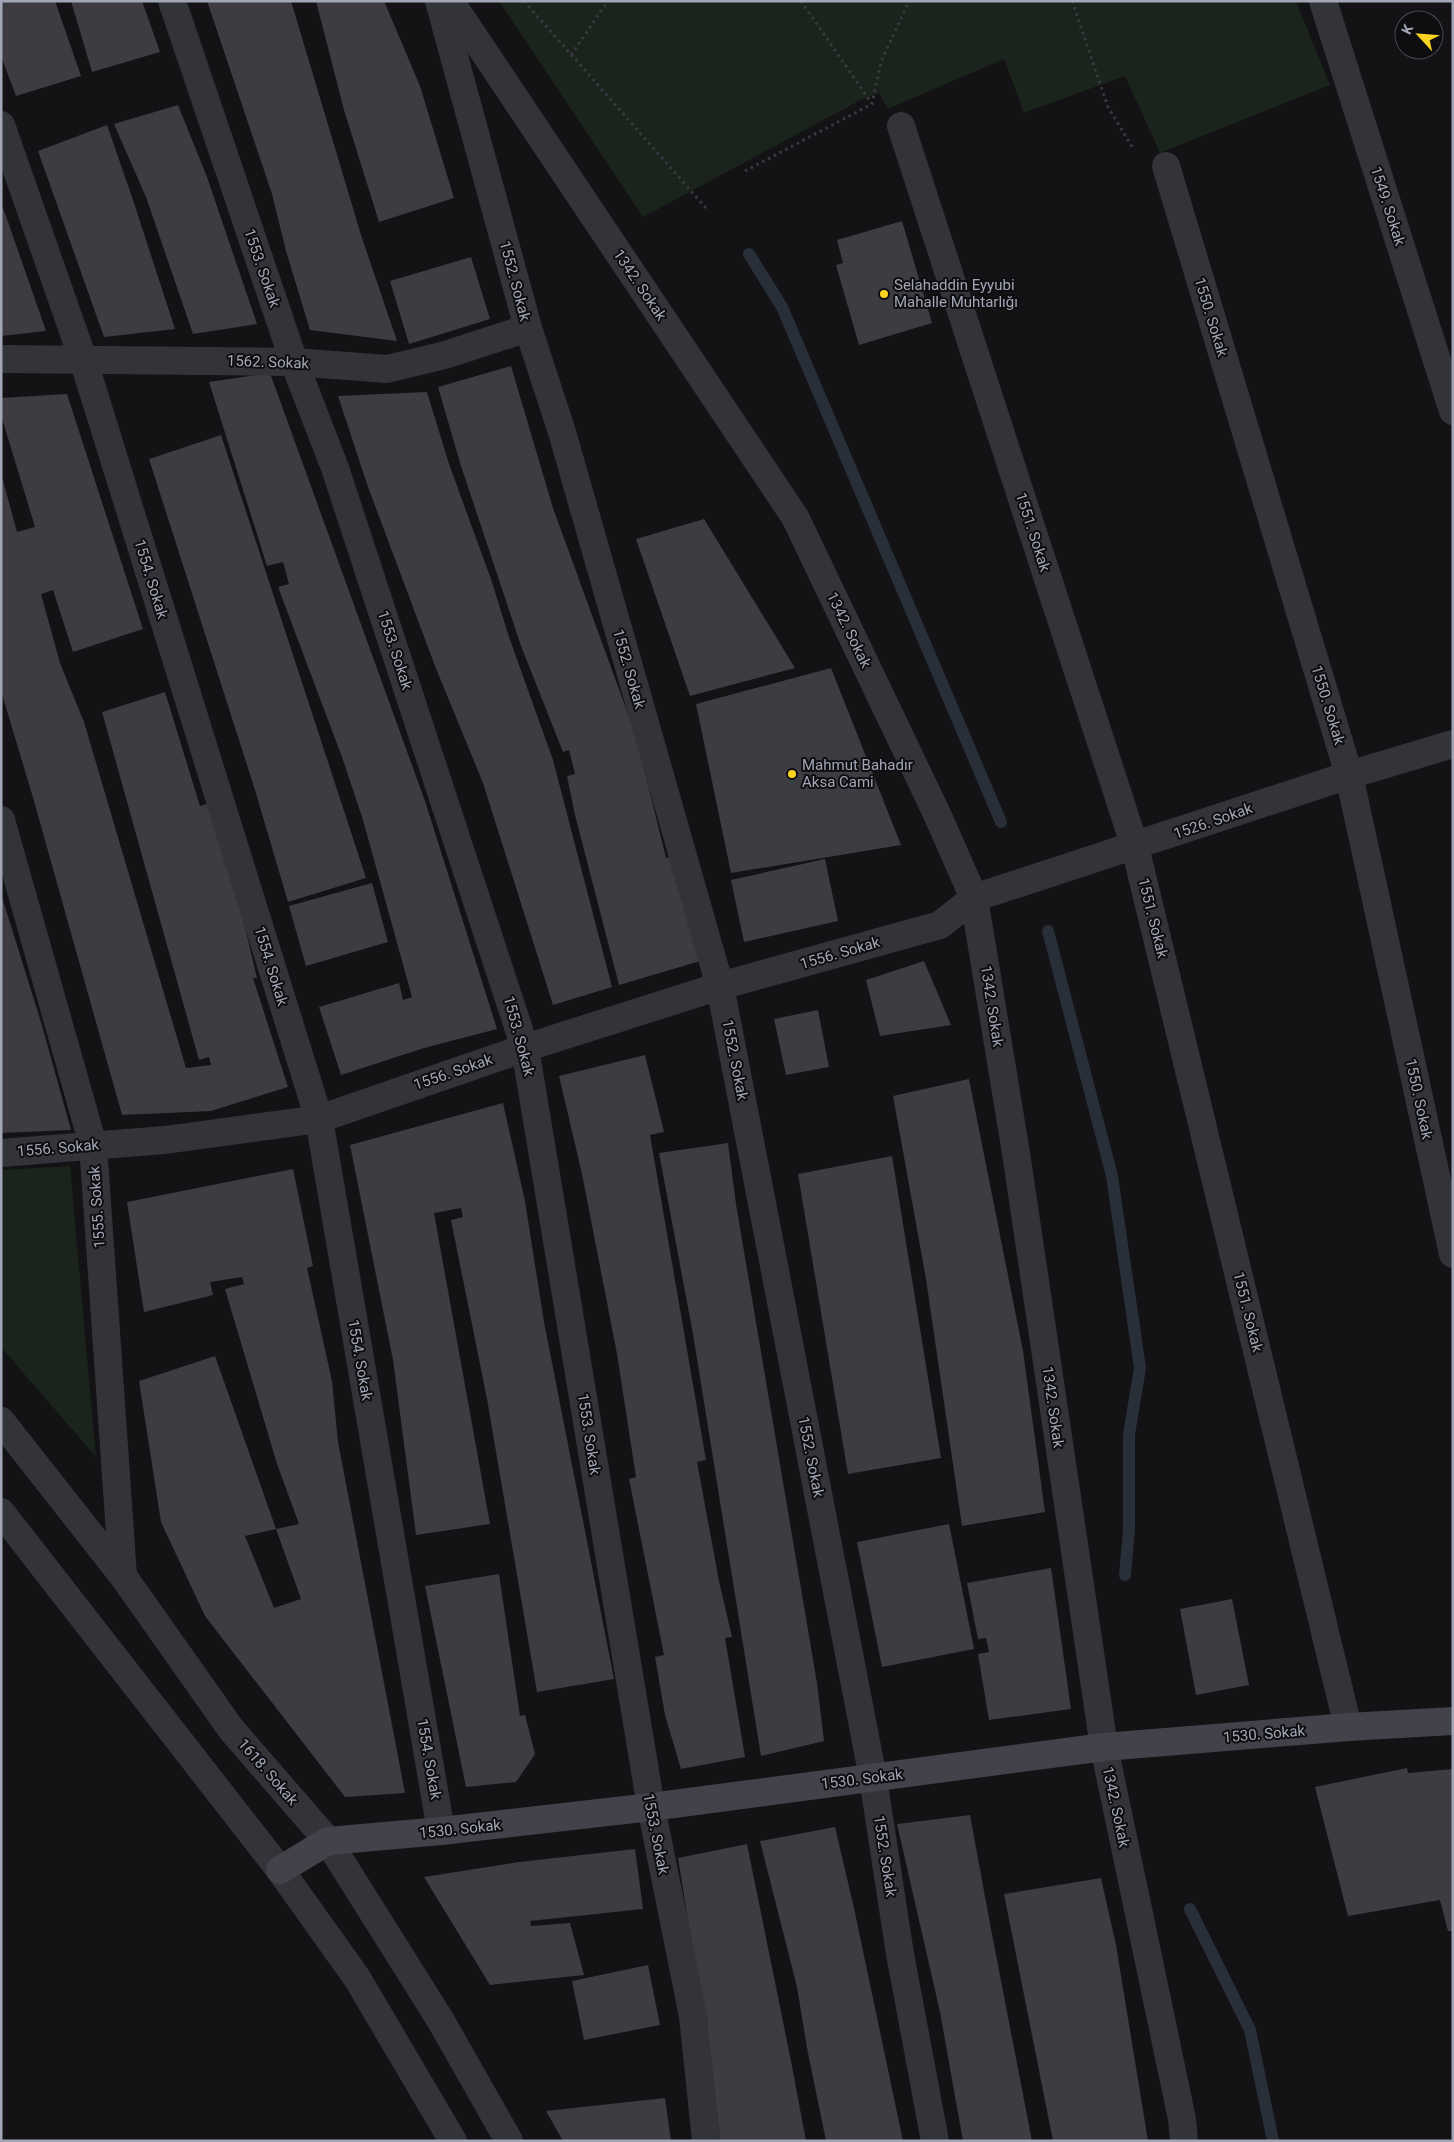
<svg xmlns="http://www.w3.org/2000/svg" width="1454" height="2142" viewBox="0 0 1454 2142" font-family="Roboto,sans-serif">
<rect width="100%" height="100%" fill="#131214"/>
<!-- green -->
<g fill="#1a231c">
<polygon points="499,1 1296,1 1330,85 1160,153 1125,76 1024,113 1004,59 888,109 879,93 859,101 643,217"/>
<polygon points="70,1166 96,1457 1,1347 1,1170"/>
</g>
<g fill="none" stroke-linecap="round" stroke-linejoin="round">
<!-- stream -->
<g stroke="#282f39" stroke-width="12">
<polyline points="749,254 782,307 1001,822"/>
<polyline points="1048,931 1112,1176 1140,1368 1129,1434 1129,1530 1125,1575"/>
<polyline points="1190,1909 1250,2030 1273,2141"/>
</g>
</g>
<!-- building -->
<g fill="#3c3c42">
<polygon points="1,1 55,1 81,76 16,96 1,56"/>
<polygon points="71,1 142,1 160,52 92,72"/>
<polygon points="207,1 291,1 361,235 397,341 310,330 286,251 272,194"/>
<polygon points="316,1 384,1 420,86 454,198 379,222 344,110"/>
<polygon points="178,105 207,177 257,324 193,334 146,197 114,124"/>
<polygon points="107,125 132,197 175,329 104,337 38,151"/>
<polygon points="1,203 6,216 46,331 1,336"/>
<polygon points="902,221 932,323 859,345 836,265 843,263 837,240"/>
<polygon points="471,257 490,319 409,344 390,281"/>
<polygon points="511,366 553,508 636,736 666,858 679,855 707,959 619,985 575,815 567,776 575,774 569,750 563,752 521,646 461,466 438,387"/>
<polygon points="270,373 425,801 497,1029 424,1048 341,1075 319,1007 399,983 403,1000 412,997 363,820 342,757 278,587 289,584 283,562 267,566 209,382"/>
<polygon points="427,392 449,464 491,579 509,637 553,760 612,987 553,1005 483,783 435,666 368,487 338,396"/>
<polygon points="67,394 143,629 73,652 53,590 41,594 60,663 84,722 186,1068 211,1065 209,1057 199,1060 102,712 165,692 200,806 207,804 244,923 257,978 253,978 288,1087 211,1111 122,1115 34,801 1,691 1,473 17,532 35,527 1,415 1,398"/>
<polygon points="221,435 366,878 288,902 255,790 149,459"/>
<polygon points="704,519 795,668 690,696 636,539"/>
<polygon points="831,668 901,845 731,873 696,704"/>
<polygon points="825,859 838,921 744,942 731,880"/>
<polygon points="372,883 388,942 306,966 289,906"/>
<polygon points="1,894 41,1022 71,1130 1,1133"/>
<polygon points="924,961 951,1025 880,1036 866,980"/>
<polygon points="818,1010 829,1067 786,1075 774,1019"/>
<polygon points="645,1055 664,1132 650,1135 706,1460 697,1462 719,1581 732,1637 725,1638 745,1757 681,1769 665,1715 655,1657 664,1655 629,1479 636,1477 617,1354 582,1174 559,1076"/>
<polygon points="969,1079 1023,1351 1045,1512 962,1526 926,1279 893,1096"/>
<polygon points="503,1103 525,1201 544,1322 614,1679 537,1692 487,1399 451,1220 463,1217 461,1208 434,1213 490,1524 416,1535 393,1360 350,1145"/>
<polygon points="728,1143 736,1204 817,1683 824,1741 761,1756 693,1334 659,1153"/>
<polygon points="892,1156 941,1458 848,1474 798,1174"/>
<polygon points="293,1169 313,1266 307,1268 332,1381 338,1442 405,1793 345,1797 205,1616 161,1522 139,1381 215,1356 276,1529 245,1536 274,1608 301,1599 276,1529 299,1524 277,1464 225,1289 244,1284 242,1277 210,1282 213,1295 144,1312 127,1202"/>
<polygon points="949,1524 974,1649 882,1667 857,1542"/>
<polygon points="1051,1568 1071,1709 989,1720 978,1654 989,1652 986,1638 978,1639 967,1583"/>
<polygon points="499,1574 520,1716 525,1715 535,1754 516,1782 466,1787 425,1586"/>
<polygon points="1232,1599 1249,1685 1196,1695 1180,1609"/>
<polygon points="1407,1768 1408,1773 1453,1769 1453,1931 1448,1931 1440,1900 1348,1916 1315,1787"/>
<polygon points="970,1815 991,1929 1032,2141 963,2141 940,2012 897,1824"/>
<polygon points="835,1827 854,1908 903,2141 826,2141 807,2048 797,1987 760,1841"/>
<polygon points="747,1844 791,2061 806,2141 720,2141 713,2076 678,1858"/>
<polygon points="635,1849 643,1909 530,1921 531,1926 570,1923 584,1975 490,1985 424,1877 519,1862"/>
<polygon points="1101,1878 1116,1945 1148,2141 1053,2141 1004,1894"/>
<polygon points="648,1965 660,2025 584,2040 572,1981"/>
<polygon points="665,2098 671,2141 563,2141 546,2111"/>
</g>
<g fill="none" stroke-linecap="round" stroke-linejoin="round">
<!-- path -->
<g stroke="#393a41" stroke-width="3" stroke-dasharray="2.5 4" stroke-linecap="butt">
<polyline points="524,1 706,208"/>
<polyline points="801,1 872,104"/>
<polyline points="1072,1 1108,107 1134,150"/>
<polyline points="571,55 608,1"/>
<polyline points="745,171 872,104 881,62 909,1"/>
</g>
<!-- street -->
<g stroke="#33333a" stroke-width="28">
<polyline points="172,1 294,362 335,468 525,1048 651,1807 693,2016 706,2141"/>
<polyline points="439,1 528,328 562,432 720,986 873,1778 900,1954 935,2141"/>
<polyline points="450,1 795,517 937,814 974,898 1016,1153 1104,1747 1182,2119 1184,2141"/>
<polyline points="1323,1 1453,411"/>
<polyline points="1,125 83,359 319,1119 441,1831"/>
<polyline points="901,126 1135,847 1348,1727"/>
<polyline points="1166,166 1349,775 1453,1254"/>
<polyline points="1,359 294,362 387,369 445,355 528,328"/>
<polyline points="1,820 93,1145 123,1576"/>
<polyline points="1,1153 165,1140 319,1119 525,1048 720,986 940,925 974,898 1349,775 1453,744"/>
<polyline points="1,1421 123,1576 231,1729 328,1841 441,2021 509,2141"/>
<polyline points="1,1512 280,1870 357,1978 453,2141"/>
</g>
<!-- secondary -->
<polyline stroke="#41424a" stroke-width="28" points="280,1870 328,1841 441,1831 651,1807 1104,1747 1348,1727 1453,1721"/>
</g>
<!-- markers -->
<g fill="#ffd420" stroke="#0e0d0f" stroke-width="2">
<circle cx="884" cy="294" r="5"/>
<circle cx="792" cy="774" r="5"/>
</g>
<g text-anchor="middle" stroke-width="4" stroke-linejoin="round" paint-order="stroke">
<!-- street labels -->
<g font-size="15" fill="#a2a6b6" stroke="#0e0d0f">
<text transform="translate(1388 206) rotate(72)" y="5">1549. Sokak</text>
<text transform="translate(262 268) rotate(71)" y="5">1553. Sokak</text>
<text transform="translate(515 281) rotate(75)" y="5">1552. Sokak</text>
<text transform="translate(640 285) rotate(56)" y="5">1342. Sokak</text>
<text transform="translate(1211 317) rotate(73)" y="5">1550. Sokak</text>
<text transform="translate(268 362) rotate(2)" y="5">1562. Sokak</text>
<text transform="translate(1033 532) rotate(72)" y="5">1551. Sokak</text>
<text transform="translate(151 579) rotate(73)" y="5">1554. Sokak</text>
<text transform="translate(849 630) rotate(64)" y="5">1342. Sokak</text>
<text transform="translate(395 650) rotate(72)" y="5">1553. Sokak</text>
<text transform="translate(629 669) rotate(74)" y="5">1552. Sokak</text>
<text transform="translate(1328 705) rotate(73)" y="5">1550. Sokak</text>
<text transform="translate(1213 821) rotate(-19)" y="5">1526. Sokak</text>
<text transform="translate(1153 918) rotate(76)" y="5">1551. Sokak</text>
<text transform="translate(840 953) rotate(-16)" y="5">1556. Sokak</text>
<text transform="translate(271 966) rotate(73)" y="5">1554. Sokak</text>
<text transform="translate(992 1006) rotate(81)" y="5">1342. Sokak</text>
<text transform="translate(519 1036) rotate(75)" y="5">1553. Sokak</text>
<text transform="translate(735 1060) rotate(79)" y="5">1552. Sokak</text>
<text transform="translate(453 1072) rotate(-19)" y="5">1556. Sokak</text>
<text transform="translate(1419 1099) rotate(78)" y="5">1550. Sokak</text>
<text transform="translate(58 1148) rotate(-5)" y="5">1556. Sokak</text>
<text transform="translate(97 1207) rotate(-94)" y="5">1555. Sokak</text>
<text transform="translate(1248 1312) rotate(76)" y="5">1551. Sokak</text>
<text transform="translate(360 1360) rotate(80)" y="5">1554. Sokak</text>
<text transform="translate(1053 1407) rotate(82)" y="5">1342. Sokak</text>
<text transform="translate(589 1434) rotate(81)" y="5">1553. Sokak</text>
<text transform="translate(811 1457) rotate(79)" y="5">1552. Sokak</text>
<text transform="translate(1264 1734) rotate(-5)" y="5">1530. Sokak</text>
<text transform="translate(429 1759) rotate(80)" y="5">1554. Sokak</text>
<text transform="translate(268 1772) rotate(49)" y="5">1618. Sokak</text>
<text transform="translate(862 1779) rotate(-7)" y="5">1530. Sokak</text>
<text transform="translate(1116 1807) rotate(78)" y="5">1342. Sokak</text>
<text transform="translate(460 1829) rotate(-6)" y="5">1530. Sokak</text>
<text transform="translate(656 1834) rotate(79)" y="5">1553. Sokak</text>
<text transform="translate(885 1856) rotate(81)" y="5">1552. Sokak</text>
</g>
<!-- poi labels -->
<g font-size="15" fill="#a2a6b6" stroke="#0e0d0f" text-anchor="start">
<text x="894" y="290">Selahaddin Eyyubi<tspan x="894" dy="17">Mahalle Muhtarlığı</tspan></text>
<text x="802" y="770">Mahmut Bahadır<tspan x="802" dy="17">Aksa Cami</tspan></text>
</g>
</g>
<!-- border -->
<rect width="1454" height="2142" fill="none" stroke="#a2a6b6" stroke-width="5"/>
<!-- north arrow -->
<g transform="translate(1419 35) rotate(296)"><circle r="24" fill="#0e0d0f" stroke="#494a52"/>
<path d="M0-4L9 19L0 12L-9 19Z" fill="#ffd420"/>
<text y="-8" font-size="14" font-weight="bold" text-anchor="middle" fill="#a2a6b6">K</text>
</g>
</svg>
